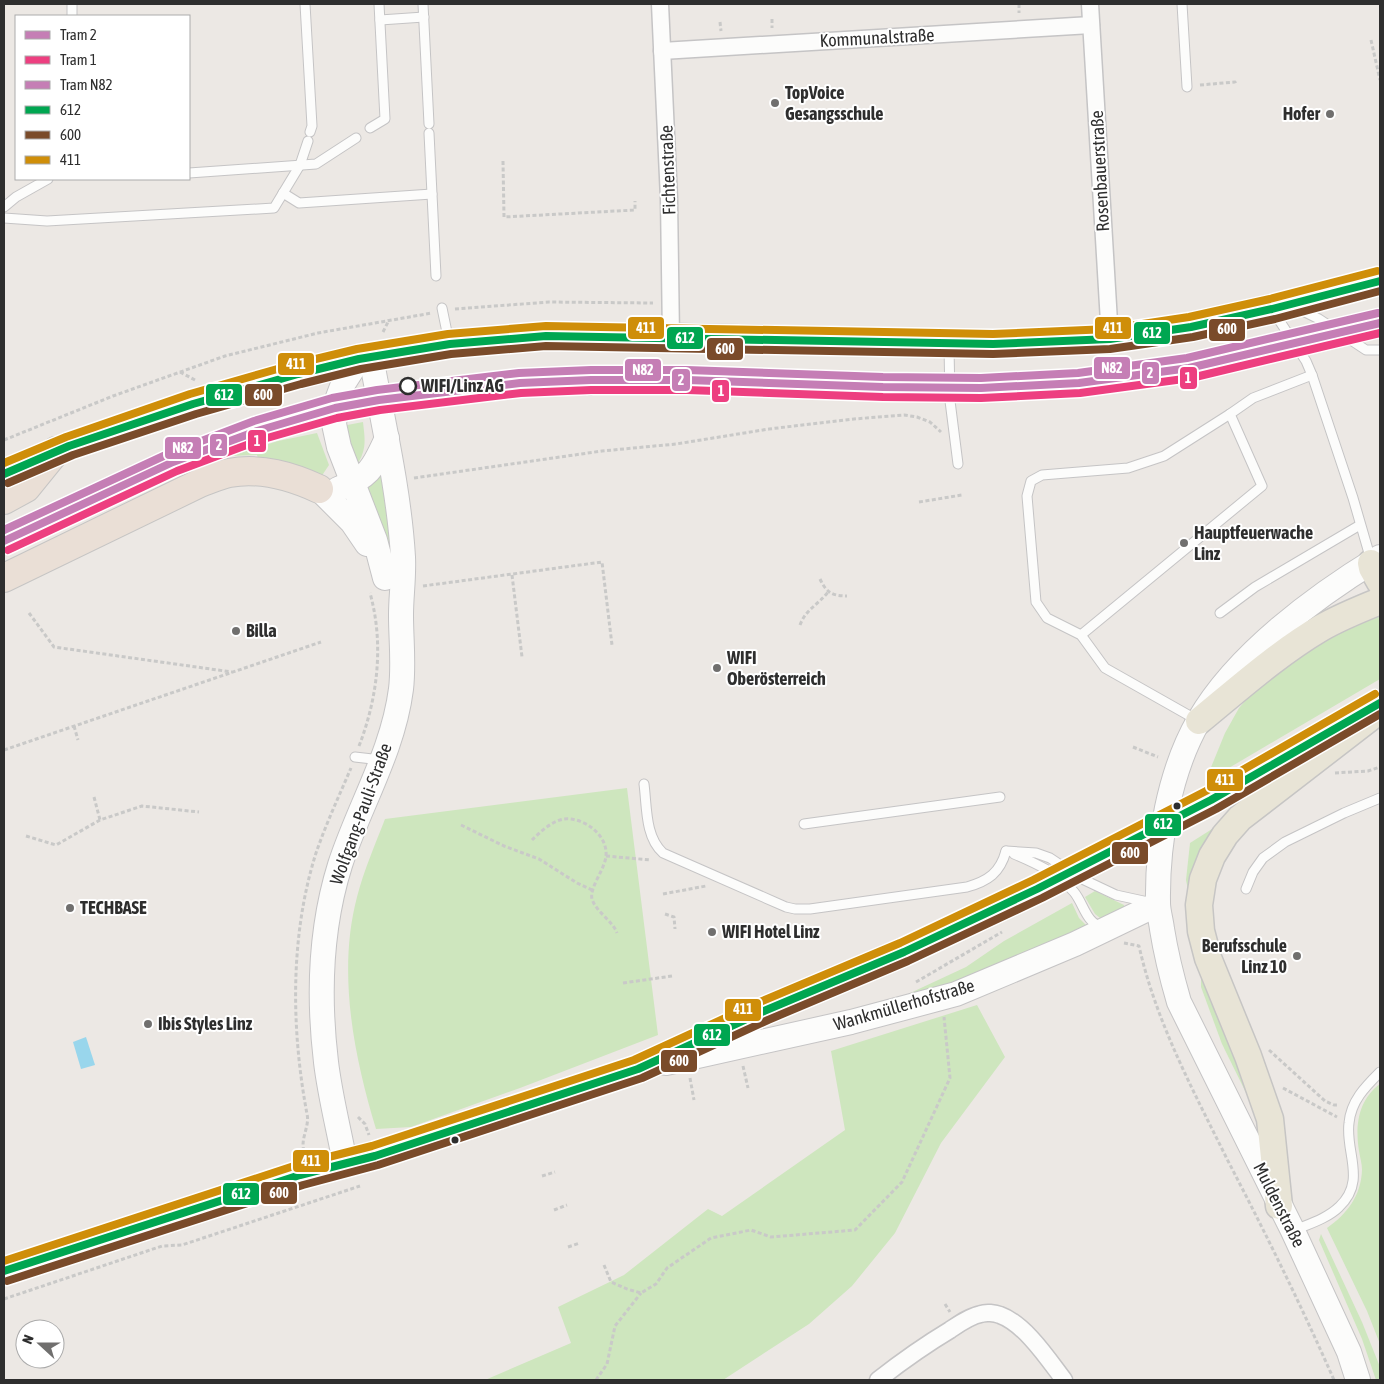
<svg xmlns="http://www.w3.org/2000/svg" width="1384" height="1384" viewBox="0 0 1384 1384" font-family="'Asap Condensed',sans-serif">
<rect width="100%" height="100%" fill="#ece8e4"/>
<!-- green -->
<g fill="#cee6be">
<path d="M363 422C365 440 367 449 357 465L342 426Z"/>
<polygon points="317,433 329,465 321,477 259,462 257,455 230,456 278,441"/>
<polygon points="381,474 390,541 386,547 363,488"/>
<polygon points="1380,613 1380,679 1205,782 1225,733 1239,708 1269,674 1306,646"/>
<path d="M627 788 658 1035 520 1088 411 1127 376 1129C354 1056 337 973 357 897 364 870 375 845 385 819Z"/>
<polygon points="1220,824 1191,905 1186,880 1190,843"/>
<polygon points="1095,891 1124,905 1124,911 1104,921 1095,914 1085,897"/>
<polygon points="1072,903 1079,918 1088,927 975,978 878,1008 966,967 1004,941"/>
<polygon points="1201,978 1226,1017 1255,1111 1222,1044 1201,987"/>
<polygon points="977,1005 1005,1057 941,1143 895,1233 852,1286 809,1324 723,1380 485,1380 571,1343 558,1307 624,1275 708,1209 722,1216 845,1130 831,1051"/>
<path d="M1380 1084V1344L1367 1311 1327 1228C1347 1214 1361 1196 1362 1170 1362 1164 1360 1157 1359 1151 1355 1126 1358 1100 1380 1084Z"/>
<polygon points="1321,1234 1362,1322 1380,1367 1380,1380 1376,1380 1362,1339 1319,1240"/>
</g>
<!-- water -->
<polygon fill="#99d6ec" points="86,1037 95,1065 81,1069 73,1042"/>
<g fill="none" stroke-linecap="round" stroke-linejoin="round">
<defs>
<g id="service">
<polyline points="72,4 72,16"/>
<polyline points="305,4 312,126 310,132"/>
<polyline points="423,4 429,124"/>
<polyline points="1182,4 1187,87"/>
<polyline points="380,20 424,17"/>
<polyline points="370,128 385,119 379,4"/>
<polyline points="429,133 436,276"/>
<polyline points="189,173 316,164 356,138"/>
<polyline points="283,193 299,203 432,194"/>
<polyline points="4,207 16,197 48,179"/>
<polyline points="4,218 47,221 274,208 300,165 308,141"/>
<polyline points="442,308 449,342"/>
<polyline points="1297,308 1319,319 1366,350 1380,350"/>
<polyline points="1273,311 1306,361 1312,375 1353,498 1371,560"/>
<polyline points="949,346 950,401 958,464"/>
<polyline points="1220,613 1255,587 1360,525"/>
<polyline points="1081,635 1262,486 1230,414 1253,398 1312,375"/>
<polyline points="1197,720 1105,668 1081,635 1047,618 1036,602 1027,496 1031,481 1042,475 1128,468 1164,456 1230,414"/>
<polyline points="355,757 381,760"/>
<path d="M644 784C647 807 645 837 663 853L786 907 795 909H810L967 887C988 881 1000 873 1006 851"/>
<polyline points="804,824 1000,797"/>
<polyline points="1006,851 1036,853 1050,858 1080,878 1116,895 1148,902"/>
<path d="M1014 854C1035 863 1058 873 1074 892 1084 904 1086 924 1103 927"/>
<polyline points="1246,889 1253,872 1263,858 1285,842 1344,813 1380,798"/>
<path d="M1295 1230C1309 1224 1328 1218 1339 1207 1367 1181 1345 1152 1349 1123 1351 1101 1365 1087 1380 1072"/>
</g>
<g id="minor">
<polyline points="660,4 669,199 671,337"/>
<polyline points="1090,4 1110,339"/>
<polyline points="662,51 1091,25"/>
<path d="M878 1380C901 1362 925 1345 950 1330 959 1324 970 1316 981 1314 986 1312 995 1313 1000 1315 1025 1324 1048 1359 1064 1380"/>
</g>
<g id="secondary">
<polyline points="359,359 343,384 337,400 334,424 339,447 375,540 385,578"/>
<polyline points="319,489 352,522 367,544"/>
<path d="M338 489C371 476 373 468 387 438"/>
<polyline points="666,1063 851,1022 956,994 1075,944 1158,904"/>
<path d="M345 1163C339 1130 330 1096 326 1062 318 995 320 929 340 865 359 806 393 752 401 689 404 664 401 640 401 615 401 596 404 577 403 557 399 490 383 423 371 357"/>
<path d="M1358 1380 1349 1352 1293 1231 1179 1002C1172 978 1166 954 1162 929 1161 920 1158 911 1158 903 1157 843 1169 772 1199 720 1237 654 1316 596 1380 557"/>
</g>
<g id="primary">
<polyline points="4,474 69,446 193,404 298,374 359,359 450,344 546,336 671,337 993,344 1110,339 1191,327 1272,309 1380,281"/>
<polyline points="1371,563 1372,568 1380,582"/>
<path d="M1199 721C1238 689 1277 654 1321 628 1340 617 1360 609 1380 601"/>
<polyline points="1211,800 1334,729"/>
<polyline points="1279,1206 1270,1119 1248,1056 1208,958 1201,931 1199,905 1203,879 1212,856 1225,835 1240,818 1380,710"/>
<polyline points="4,1271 300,1175 375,1156 638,1069 764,1011 904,952 1037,889"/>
</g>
<g id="motorway">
<polyline points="4,500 26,488 56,451"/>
<path d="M4 578 200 483C209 480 219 475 229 473 261 467 291 476 319 489"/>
</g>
</defs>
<!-- service casing -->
<use href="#service" stroke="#c5c4c5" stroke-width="11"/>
<!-- minor casing -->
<use href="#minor" stroke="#c5c4c5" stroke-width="19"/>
<!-- secondary casing -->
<use href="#secondary" stroke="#c5c4c5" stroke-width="26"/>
<!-- primary casing -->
<use href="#primary" stroke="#c6c5c4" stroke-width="29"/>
<!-- motorway casing -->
<use href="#motorway" stroke="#c6c5c4" stroke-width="30"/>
<!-- path -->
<g stroke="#c9c9c8" stroke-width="3" stroke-dasharray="4 2.5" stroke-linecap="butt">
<polyline points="1019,4 1019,13"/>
<polyline points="772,19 772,28"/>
<polyline points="720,22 721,31"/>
<polyline points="1371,40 1380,80"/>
<polyline points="1200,85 1235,82 1236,85"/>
<polyline points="503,161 504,217 635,210 635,201"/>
<polyline points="455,309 549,302 653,303"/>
<polyline points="383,332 389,320"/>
<polyline points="180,372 195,380"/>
<polyline points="401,409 486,395 594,394"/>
<polyline points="4,440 113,396 225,356 318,333 432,313"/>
<polyline points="414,478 602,451 676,444 769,429 854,419 904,415 917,417 930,422 941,432"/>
<polyline points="919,502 962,495"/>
<polyline points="512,575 522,657"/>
<path d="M820 579C826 592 832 596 847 596"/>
<polyline points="423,586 602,562 612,645"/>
<polyline points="29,613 54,647 232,672"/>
<path d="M800 625C806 609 818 605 828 592"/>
<polyline points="74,726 78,740"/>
<path d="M359 746C378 697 384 643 370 593"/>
<polyline points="1133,747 1158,757"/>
<polyline points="4,750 321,642"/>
<polyline points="1335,773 1368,771 1380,767"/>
<polyline points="94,797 100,820"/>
<polyline points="461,825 504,846 539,859 577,883 592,890"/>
<polyline points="26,836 56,845 100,820 142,806 199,812"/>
<path d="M532 840C540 832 552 821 564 819 584 817 608 835 606 856 605 869 589 888 592 899 596 912 612 920 617 933"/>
<polyline points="606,856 651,860"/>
<polyline points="663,894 706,886"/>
<polyline points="665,914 674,917 675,929"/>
<path d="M1124 943 1139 946C1156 1022 1193 1090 1227 1159 1265 1232 1301 1305 1334 1380"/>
<polyline points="916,982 1002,932"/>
<polyline points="623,983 672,976"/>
<polyline points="1269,1050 1325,1101 1334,1105 1339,1105"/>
<polyline points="743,1066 748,1088"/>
<polyline points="690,1078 694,1100"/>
<polyline points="1283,1088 1337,1117"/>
<polyline points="358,1117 365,1124 369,1135"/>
<path d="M304 1151C300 1139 310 1126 307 1114 291 1029 290 935 316 853 326 824 339 796 351 768"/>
<polyline points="542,1176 555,1172"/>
<polyline points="554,1210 567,1205"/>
<polyline points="568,1247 580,1243"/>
<polyline points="604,1265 611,1282 627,1289 641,1293 656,1284 667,1268 711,1238 751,1230 771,1237 855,1230 902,1182 950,1078 944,1017"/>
<polyline points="4,1299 162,1246 182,1245 360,1186"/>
<polyline points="945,1304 950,1312"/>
<polyline points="596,1380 607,1364 615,1326 641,1293"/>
</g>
<!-- service -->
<use href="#service" stroke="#fcfcfb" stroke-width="9"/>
<!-- minor -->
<use href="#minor" stroke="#fcfcfb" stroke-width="16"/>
<!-- secondary -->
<use href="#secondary" stroke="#fcfcfb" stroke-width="24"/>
<!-- primary -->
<use href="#primary" stroke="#e8e4d6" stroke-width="26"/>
<!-- motorway -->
<use href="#motorway" stroke="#eadfd6" stroke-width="28"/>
<defs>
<polyline id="primary-bridge" points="1037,889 1211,800"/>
</defs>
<!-- primary-bridge casing -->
<use href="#primary-bridge" stroke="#c6c5c4" stroke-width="29" stroke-linecap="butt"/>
<!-- primary-bridge -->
<use href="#primary-bridge" stroke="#e8e4d6" stroke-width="26"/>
<defs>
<g id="bus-1">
<polyline points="4,474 69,446 193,404 298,374 359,359 450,344 546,336 993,344 1110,339 1191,327 1272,309 1380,281"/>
<polyline points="4,1271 300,1175 375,1156 638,1069 764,1011 904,952 1037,889 1211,800 1380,703"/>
</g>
<g id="bus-2">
<polyline points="8,483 73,455 196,414 301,384 361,369 451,354 546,346 993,354 1110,349 1193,337 1275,319 1380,291"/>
<polyline points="7,1281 303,1185 378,1165 642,1078 768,1020 908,961 1042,898 1216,809 1380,714"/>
</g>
<g id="bus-3">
<polyline points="4,463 66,437 190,394 295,364 357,349 448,334 546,326 993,334 1109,329 1189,317 1270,299 1377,271"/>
<polyline points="4,1261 297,1165 372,1146 634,1060 760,1002 900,943 1033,880 1206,791 1375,694"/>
</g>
</defs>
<!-- bus-1 casing -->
<use href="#bus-1" stroke="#fff" stroke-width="11"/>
<!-- bus-2 casing -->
<use href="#bus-2" stroke="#fff" stroke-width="11"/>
<!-- bus-3 casing -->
<use href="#bus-3" stroke="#fff" stroke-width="11"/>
<!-- bus-1 -->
<use href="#bus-1" stroke="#00a651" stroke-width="8"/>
<!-- bus-2 -->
<use href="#bus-2" stroke="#7a4b2a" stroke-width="8"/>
<!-- bus-3 -->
<use href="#bus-3" stroke="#cf8e09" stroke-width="8"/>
<defs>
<polyline id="tram-1" points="4,541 173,462 257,431 335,408 379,400 520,383 591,380 687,380 883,387 981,388 1079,383 1189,368 1380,323"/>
<polyline id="tram-2" points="8,550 177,471 260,440 337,418 380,410 521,393 591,390 687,390 883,397 981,398 1080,393 1191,378 1380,333"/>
<polyline id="tram-3" points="4,530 170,453 254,421 332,398 377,390 519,373 591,370 687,370 883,377 981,378 1078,373 1187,358 1378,313"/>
</defs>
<!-- tram-1 casing -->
<use href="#tram-1" stroke="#fff" stroke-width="11"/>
<!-- tram-2 casing -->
<use href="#tram-2" stroke="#fff" stroke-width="11"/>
<!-- tram-3 casing -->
<use href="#tram-3" stroke="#fff" stroke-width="11"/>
<!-- tram-1 -->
<use href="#tram-1" stroke="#c57eb5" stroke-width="8"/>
<!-- tram-2 -->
<use href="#tram-2" stroke="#ed3f80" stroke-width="8"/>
<!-- tram-3 -->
<use href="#tram-3" stroke="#c57eb5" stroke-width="8"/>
</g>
<!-- markers -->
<g fill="#706f6e" stroke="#fff" stroke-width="2">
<circle cx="775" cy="103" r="5"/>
<circle cx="1330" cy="114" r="5"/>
<circle cx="1184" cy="543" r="5"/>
<circle cx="236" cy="631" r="5"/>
<circle cx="717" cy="668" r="5"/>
<circle cx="70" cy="908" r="5"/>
<circle cx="712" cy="932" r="5"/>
<circle cx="1297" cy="956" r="5"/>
<circle cx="148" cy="1024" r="5"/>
</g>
<circle fill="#fff" stroke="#2e2e2e" stroke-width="2.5" cx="408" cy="386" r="8"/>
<g fill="#2e2e2e" stroke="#fff" stroke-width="2">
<circle cx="1177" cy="806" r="4.5"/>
<circle cx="455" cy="1140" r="4.5"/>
</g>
<g text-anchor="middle" stroke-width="4" stroke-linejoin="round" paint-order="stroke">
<!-- street labels -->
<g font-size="18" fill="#2e2e2e" stroke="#fff">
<text transform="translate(877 38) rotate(-3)" y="6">Kommunalstraße</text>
<text transform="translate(668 170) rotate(-92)" y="6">Fichtenstraße</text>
<text transform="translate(1100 171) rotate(-93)" y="6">Rosenbauerstraße</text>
<text transform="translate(361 814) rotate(-70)" y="6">Wolfgang-Pauli-Straße</text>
<text transform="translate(904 1005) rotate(-16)" y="6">Wankmüllerhofstraße</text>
<text transform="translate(1279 1205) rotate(63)" y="6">Muldenstraße</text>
</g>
<!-- poi labels -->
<g font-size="18" font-weight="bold" fill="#2e2e2e" stroke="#fff" text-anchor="start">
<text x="785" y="99">TopVoice<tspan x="785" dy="21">Gesangsschule</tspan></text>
<text x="1320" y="120" text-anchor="end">Hofer</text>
<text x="1194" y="539">Hauptfeuerwache<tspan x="1194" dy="21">Linz</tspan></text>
<text x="246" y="637">Billa</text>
<text x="727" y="664">WIFI<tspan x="727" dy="21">Oberösterreich</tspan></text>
<text x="80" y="914">TECHBASE</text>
<text x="722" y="938">WIFI Hotel Linz</text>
<text x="1287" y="952" text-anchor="end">Berufsschule<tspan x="1287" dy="21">Linz 10</tspan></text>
<text x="158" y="1030">Ibis Styles Linz</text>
</g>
<!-- stop labels -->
<g font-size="18" font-weight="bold" fill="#2e2e2e" stroke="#fff" text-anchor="start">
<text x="421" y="392">WIFI/Linz AG</text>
</g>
</g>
<g stroke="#fff" stroke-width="2">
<rect x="627" y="316" width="38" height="24" rx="5" fill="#cf8e09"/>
<rect x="1094" y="316" width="38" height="24" rx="5" fill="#cf8e09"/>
<rect x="1208" y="318" width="38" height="24" rx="5" fill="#7a4b2a"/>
<rect x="1133" y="321" width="38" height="24" rx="5" fill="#00a651"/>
<rect x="666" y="326" width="38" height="24" rx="5" fill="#00a651"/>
<rect x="706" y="337" width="38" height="24" rx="5" fill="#7a4b2a"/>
<rect x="277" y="352" width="38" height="24" rx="5" fill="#cf8e09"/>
<rect x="1093" y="356" width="38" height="24" rx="5" fill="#c57eb5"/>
<rect x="624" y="358" width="38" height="24" rx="5" fill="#c57eb5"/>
<rect x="1141" y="361" width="19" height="24" rx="5" fill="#c57eb5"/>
<rect x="1179" y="366" width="19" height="24" rx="5" fill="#ed3f80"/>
<rect x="671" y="368" width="20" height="24" rx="5" fill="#c57eb5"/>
<rect x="711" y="379" width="19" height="24" rx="5" fill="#ed3f80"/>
<rect x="244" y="383" width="39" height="24" rx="5" fill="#7a4b2a"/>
<rect x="205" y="383" width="38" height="24" rx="5" fill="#00a651"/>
<rect x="247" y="429" width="20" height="24" rx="5" fill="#ed3f80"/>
<rect x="209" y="433" width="19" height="24" rx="5" fill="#c57eb5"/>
<rect x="164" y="436" width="38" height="24" rx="5" fill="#c57eb5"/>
<rect x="1206" y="768" width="38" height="24" rx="5" fill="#cf8e09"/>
<rect x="1144" y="813" width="38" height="24" rx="5" fill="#00a651"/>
<rect x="1111" y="841" width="38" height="24" rx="5" fill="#7a4b2a"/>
<rect x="724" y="998" width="38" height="24" rx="5" fill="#cf8e09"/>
<rect x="693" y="1023" width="38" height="24" rx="5" fill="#00a651"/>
<rect x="660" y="1049" width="38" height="24" rx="5" fill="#7a4b2a"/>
<rect x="292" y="1149" width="38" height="24" rx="5" fill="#cf8e09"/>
<rect x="260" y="1181" width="38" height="24" rx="5" fill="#7a4b2a"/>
<rect x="222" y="1182" width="38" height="24" rx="5" fill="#00a651"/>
</g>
<g font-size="14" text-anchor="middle" font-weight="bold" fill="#fff">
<text x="646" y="333">411</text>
<text x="1113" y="333">411</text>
<text x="1227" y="334">600</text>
<text x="1152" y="338">612</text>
<text x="685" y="343">612</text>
<text x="725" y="354">600</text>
<text x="296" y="369">411</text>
<text x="1112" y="373">N82</text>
<text x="643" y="375">N82</text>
<text x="1150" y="378">2</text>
<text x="1188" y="383">1</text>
<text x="681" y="385">2</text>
<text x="721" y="396">1</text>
<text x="263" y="400">600</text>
<text x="224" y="400">612</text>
<text x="257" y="446">1</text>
<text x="219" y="450">2</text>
<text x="183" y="453">N82</text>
<text x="1225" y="785">411</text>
<text x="1163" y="829">612</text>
<text x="1130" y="858">600</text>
<text x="743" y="1014">411</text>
<text x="712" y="1040">612</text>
<text x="679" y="1066">600</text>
<text x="311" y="1166">411</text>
<text x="279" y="1198">600</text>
<text x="241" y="1199">612</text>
</g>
<!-- border -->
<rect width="1384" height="1384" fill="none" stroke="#2e2e2e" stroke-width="10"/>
<!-- legend -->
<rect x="15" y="15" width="175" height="165" fill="#ffffff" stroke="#ababab"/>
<rect x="25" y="31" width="25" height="8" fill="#c57eb5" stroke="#ababab"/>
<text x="60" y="40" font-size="15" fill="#2e2e2e">Tram 2</text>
<rect x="25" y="56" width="25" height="8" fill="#ed3f80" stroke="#ababab"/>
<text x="60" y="65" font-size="15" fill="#2e2e2e">Tram 1</text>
<rect x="25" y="81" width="25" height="8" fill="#c57eb5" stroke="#ababab"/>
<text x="60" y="90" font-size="15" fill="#2e2e2e">Tram N82</text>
<rect x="25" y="106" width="25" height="8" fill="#00a651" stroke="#ababab"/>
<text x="60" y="115" font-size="15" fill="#2e2e2e">612</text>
<rect x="25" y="131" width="25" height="8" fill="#7a4b2a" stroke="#ababab"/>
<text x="60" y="140" font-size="15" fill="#2e2e2e">600</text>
<rect x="25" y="156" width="25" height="8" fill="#cf8e09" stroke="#ababab"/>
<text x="60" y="165" font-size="15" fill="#2e2e2e">411</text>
<!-- north arrow -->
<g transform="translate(40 1344) rotate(291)"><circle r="24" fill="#ffffff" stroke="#ababab"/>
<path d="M0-4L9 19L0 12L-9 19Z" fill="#706f6e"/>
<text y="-8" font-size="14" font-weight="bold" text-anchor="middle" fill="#2e2e2e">N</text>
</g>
</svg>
